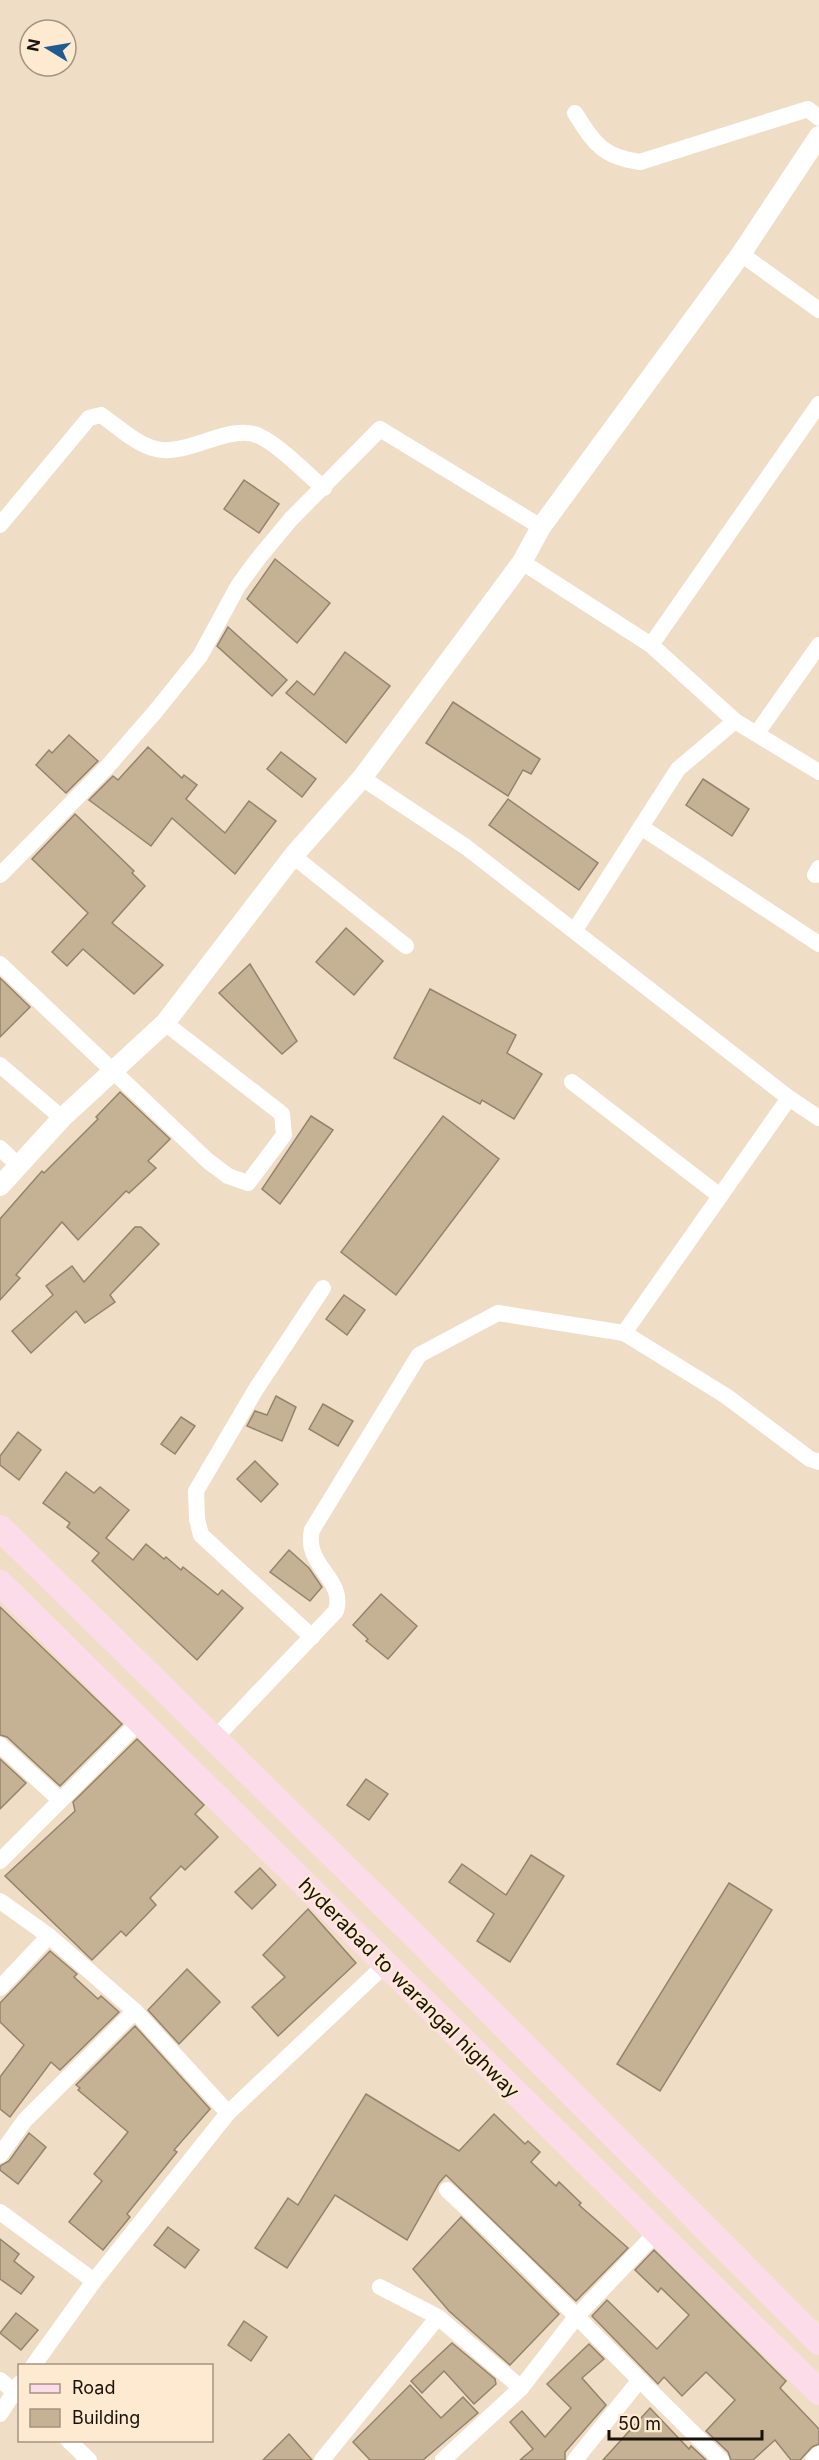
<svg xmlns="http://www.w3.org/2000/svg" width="819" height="2460" viewBox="0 0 819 2460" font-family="Inter,sans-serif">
<rect width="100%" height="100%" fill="#f0ddc5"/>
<!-- building -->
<g fill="#c5b193" stroke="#94846d" stroke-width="1.5">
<polygon points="244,480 279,504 259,533 224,509"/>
<polygon points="275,559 330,603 297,643 247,599"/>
<polygon points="228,627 287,680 272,696 217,646"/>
<polygon points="345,652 390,686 346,743 286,693 297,681 314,695"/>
<polygon points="453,702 540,759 531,774 523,770 508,796 426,743"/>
<polygon points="69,735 98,761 66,793 36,765 49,750 52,753"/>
<polygon points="148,747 182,778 184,775 197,785 186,799 225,833 249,801 276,821 235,874 172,818 151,846 89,800 113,776 118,780"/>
<polygon points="281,752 316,779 302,797 267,769"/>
<polygon points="703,779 749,809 732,836 686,805"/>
<polygon points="508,799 598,863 579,890 489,825"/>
<polygon points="75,814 134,871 132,873 145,886 112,923 163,965 134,994 83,949 67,966 52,952 88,913 32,859"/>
<polygon points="346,928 383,961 354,995 316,962"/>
<polygon points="250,964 297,1041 282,1054 219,993"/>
<polygon points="0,978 30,1007 0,1037"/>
<polygon points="430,989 516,1035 507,1053 542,1074 514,1119 482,1100 480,1104 394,1058"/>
<polygon points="120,1092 170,1139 148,1161 156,1168 129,1193 126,1191 78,1240 62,1222 16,1275 20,1278 0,1300 0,1219 42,1171 44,1173 98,1119 96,1117"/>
<polygon points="311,1116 333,1130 280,1204 262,1189"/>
<polygon points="443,1116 499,1159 396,1295 341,1252"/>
<polygon points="135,1227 141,1227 159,1244 110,1295 115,1302 85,1323 76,1311 31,1353 12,1331 53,1295 46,1286 72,1266 84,1282"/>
<polygon points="344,1295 365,1310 347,1335 326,1319"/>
<polygon points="276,1396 296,1407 282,1441 247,1426 255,1411 267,1415"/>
<polygon points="323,1404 353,1421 338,1446 309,1429"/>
<polygon points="181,1417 195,1426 175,1454 161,1444"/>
<polygon points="18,1432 41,1450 19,1480 0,1465 0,1456"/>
<polygon points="255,1461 278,1484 261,1502 237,1479"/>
<polygon points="66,1472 94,1493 100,1487 129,1510 106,1538 133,1560 146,1544 164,1559 166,1557 181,1570 183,1567 218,1595 222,1590 243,1608 197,1660 92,1561 99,1553 67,1527 70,1523 43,1503"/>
<polygon points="289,1550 309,1568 322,1587 310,1601 270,1572"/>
<polygon points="381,1594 417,1626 388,1659 366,1641 368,1639 353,1625"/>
<polygon points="0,1607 122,1724 60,1786 7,1737 0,1735"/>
<polygon points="137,1739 204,1805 195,1814 218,1837 185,1870 181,1866 150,1898 156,1905 126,1936 121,1931 92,1960 5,1876 75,1811 73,1802"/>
<polygon points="0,1759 26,1783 0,1809"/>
<polygon points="366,1779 388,1794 369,1820 347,1805"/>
<polygon points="531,1855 564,1876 510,1962 477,1941 494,1914 449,1882 462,1864 506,1895"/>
<polygon points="260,1868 276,1885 252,1909 235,1892"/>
<polygon points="729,1883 772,1910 660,2091 617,2064"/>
<polygon points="308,1909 356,1963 278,2036 252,2007 285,1977 263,1955"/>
<polygon points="50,1951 77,1974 74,1977 98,1999 101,1996 119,2012 60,2070 51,2062 10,2117 0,2109 0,2077 24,2045 0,2022 0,2003"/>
<polygon points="187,1969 220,2002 179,2044 148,2010"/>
<polygon points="135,2026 210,2109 174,2150 177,2152 127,2214 130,2217 103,2250 69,2222 102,2181 94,2174 128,2132 78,2090 80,2088 76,2085"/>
<polygon points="366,2094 459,2151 494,2114 525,2144 528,2141 540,2152 531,2162 556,2186 559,2182 581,2203 579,2205 628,2248 576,2301 446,2175 439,2183 407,2240 335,2195 287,2268 255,2248 288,2198 298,2205"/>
<polygon points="29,2133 46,2147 18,2184 0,2170 0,2166 9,2161"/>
<polygon points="461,2217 559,2314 510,2365 449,2311 413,2269"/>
<polygon points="168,2227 199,2250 185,2268 154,2245"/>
<polygon points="0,2239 19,2254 14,2261 34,2277 21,2294 0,2279"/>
<polygon points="654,2250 786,2381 780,2388 819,2429 819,2444 812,2447 800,2460 791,2460 775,2440 753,2460 731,2460 728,2452 706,2431 735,2400 706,2372 682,2396 664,2377 658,2384 592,2316 607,2300 657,2349 689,2315 661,2288 658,2292 635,2270"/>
<polygon points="16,2313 38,2330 21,2350 0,2333"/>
<polygon points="244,2321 267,2337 251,2361 228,2345"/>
<polygon points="452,2343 495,2379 496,2384 474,2404 444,2371 422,2393 411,2381"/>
<polygon points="589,2344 604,2359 582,2378 606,2405 565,2452 565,2460 520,2460 533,2449 510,2422 522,2411 545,2437 571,2408 547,2384"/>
<polygon points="410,2385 441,2418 463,2397 478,2413 423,2460 370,2460 353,2442"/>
<polygon points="650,2408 689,2449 691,2446 706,2460 603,2460"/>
<polygon points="289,2434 312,2460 263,2460"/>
</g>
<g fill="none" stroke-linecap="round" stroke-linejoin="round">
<!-- minor -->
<g stroke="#fff" stroke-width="16">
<path d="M575 113C594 143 602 157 640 162L808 109 819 118"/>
<polyline points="741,254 819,310"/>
<path d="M0 525 89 418 101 415C117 426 137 445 156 449 187 457 231 422 259 436 281 446 305 473 324 488"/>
<polyline points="522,562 651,645 735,721 819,772"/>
<polyline points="651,645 819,404"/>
<polyline points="757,733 819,645"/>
<polyline points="362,778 466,847 789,1098 819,1118"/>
<polyline points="641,827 819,944"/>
<polyline points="293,856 406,946"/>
<polyline points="0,875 108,766 155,712 200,656 238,586 257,560 291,519 380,429 541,527"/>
<polyline points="815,875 819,868"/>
<polyline points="575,930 678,769 735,721"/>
<polyline points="0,964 208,1161 228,1176 248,1183 284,1135 282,1114 165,1023"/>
<polyline points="0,1065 62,1118"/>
<polyline points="572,1082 720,1196"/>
<polyline points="0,1148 19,1166"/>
<polyline points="624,1333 789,1098"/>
<polyline points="312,1637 201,1535 197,1519 196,1491 256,1389 323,1288"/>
<path d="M215 1738 336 1611C346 1578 303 1566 312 1530L419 1355 498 1313 624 1333 726 1396 810 1459 819 1462"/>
<polyline points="0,1745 59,1799"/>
<polyline points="0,1861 140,1721"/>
<polyline points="0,1901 49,1936 135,2011 228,2113"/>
<polyline points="0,1988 49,1936"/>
<polyline points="0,2155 25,2120 135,2011"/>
<path d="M447 2190C541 2277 628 2371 721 2460"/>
<polyline points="0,2212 94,2281"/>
<polyline points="380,2287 438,2317 521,2388"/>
<polyline points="33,2366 94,2281 228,2113 386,1964"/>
<polyline points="0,2380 20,2396"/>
<polyline points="0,2414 20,2383"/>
<polyline points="68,2440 89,2460"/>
<polyline points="322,2460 438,2317"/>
<polyline points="443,2460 521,2388 576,2317 656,2233"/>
<polyline points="575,2460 639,2381"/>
<polyline points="813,2460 819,2454"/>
</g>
<!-- tertiary -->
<polyline stroke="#fff" stroke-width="20" points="0,1186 62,1118 165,1023 293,856 362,778 522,562 541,527 741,254 819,136"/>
<!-- primary -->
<g stroke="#fbdce8" stroke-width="26">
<polyline points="0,1528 409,1930 819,2342"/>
<polyline points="0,1583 819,2392"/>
</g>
</g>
<g text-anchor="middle" stroke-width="4.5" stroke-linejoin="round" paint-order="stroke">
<!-- street labels -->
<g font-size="20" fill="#181209" stroke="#feead1">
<text transform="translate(409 1988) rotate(45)" y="7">hyderabad to warangal highway</text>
</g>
</g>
<!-- legend -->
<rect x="18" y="2364" width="195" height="78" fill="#feead1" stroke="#a29481" stroke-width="1.5"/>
<rect x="30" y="2384" width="30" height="9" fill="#fbdce8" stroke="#a29481" stroke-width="1.5"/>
<text x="72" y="2394" font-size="18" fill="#181209">Road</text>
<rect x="30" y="2409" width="30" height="18" fill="#c5b193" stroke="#a29481" stroke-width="1.5"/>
<text x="72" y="2424" font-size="18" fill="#181209">Building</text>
<!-- north arrow -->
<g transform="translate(48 48) rotate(281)"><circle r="28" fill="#feead1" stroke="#a29481" stroke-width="1.5"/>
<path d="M0-4.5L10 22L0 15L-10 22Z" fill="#1f5a91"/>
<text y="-9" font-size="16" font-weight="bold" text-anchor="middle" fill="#181209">N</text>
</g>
<!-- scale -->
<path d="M609 2430v9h153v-9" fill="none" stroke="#181209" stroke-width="3"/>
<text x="618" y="2430" font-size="18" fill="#181209" stroke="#feead1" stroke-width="4.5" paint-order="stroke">50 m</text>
</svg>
